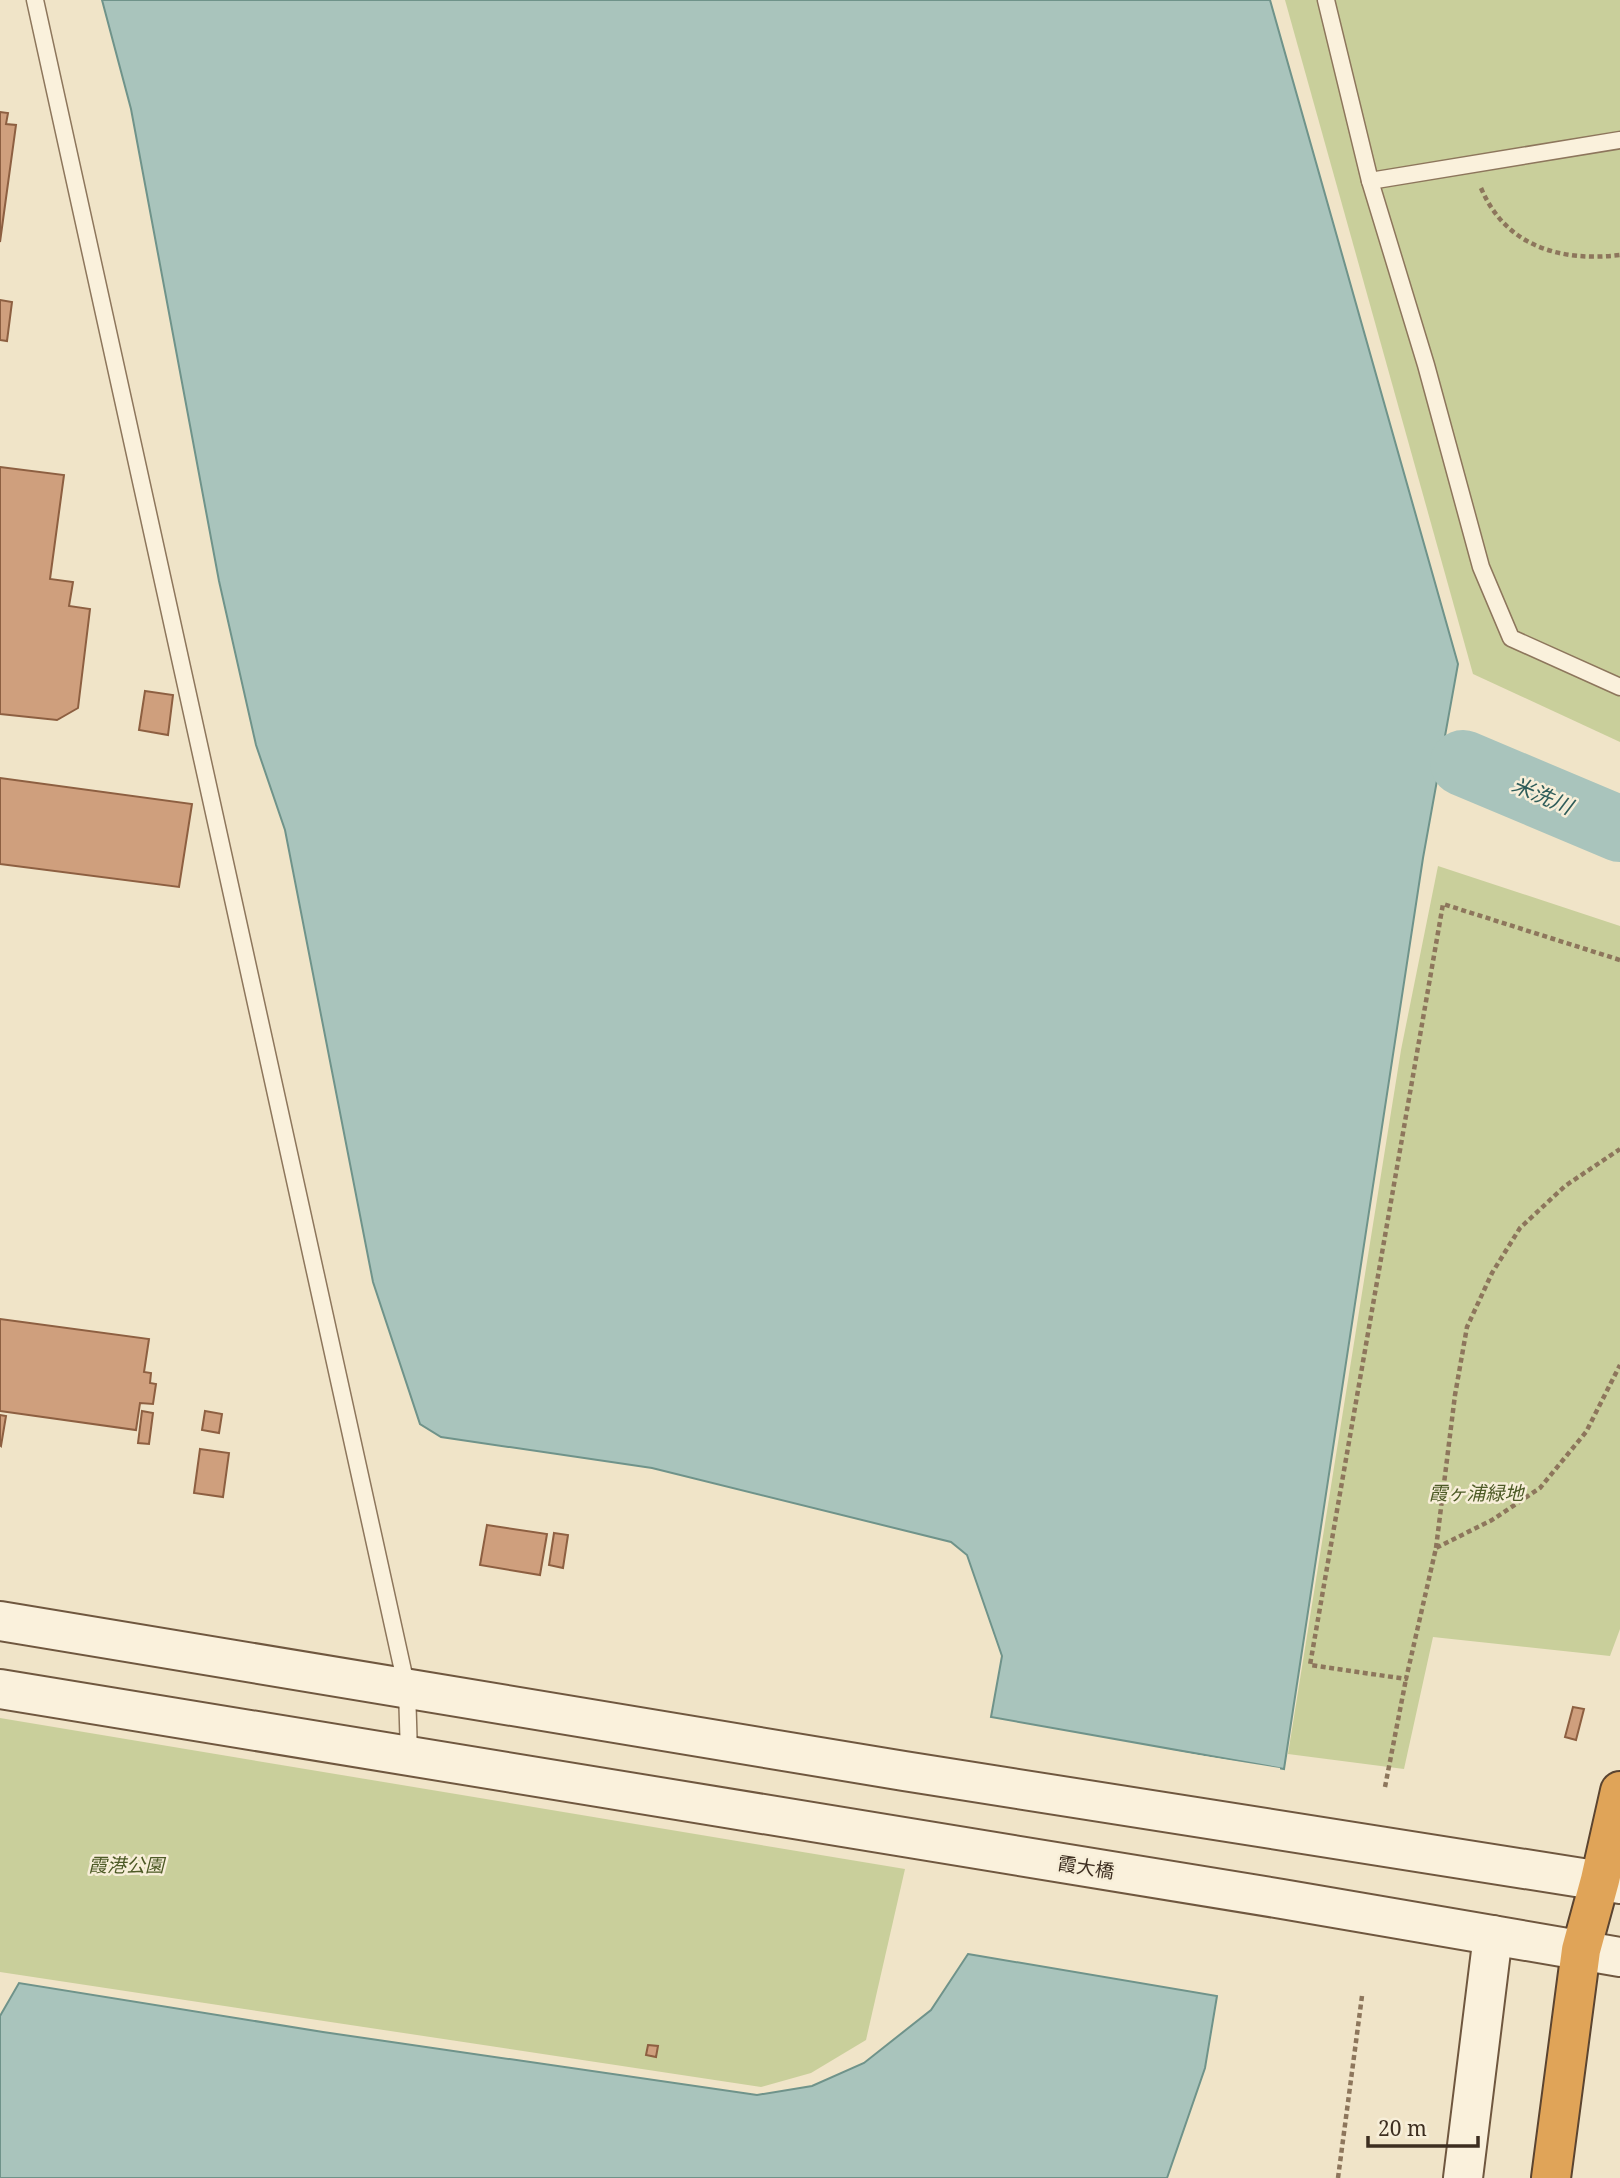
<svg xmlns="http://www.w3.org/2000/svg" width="1620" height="2178" viewBox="0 0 1620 2178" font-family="'Noto Serif','Noto Sans JP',serif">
<rect width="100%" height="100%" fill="#f0e4c8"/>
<!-- green -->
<g fill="#c9cf9b">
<polygon points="1285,0 1620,0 1620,742 1473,674"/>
<polygon points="1438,866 1620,926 1620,1629 1610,1656 1433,1637 1404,1769 1288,1754 1401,1050"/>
<polygon points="0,1718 905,1869 866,2040 811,2073 761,2087 0,1972"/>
</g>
<!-- water -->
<g fill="#a9c4bc" stroke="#6f938a" stroke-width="2">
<polygon points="102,0 1270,0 1458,664 1423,858 1284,1769 991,1717 1002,1656 967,1555 951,1542 652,1468 441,1437 420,1424 373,1282 285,830 256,745 219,581 131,109"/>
<polygon points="968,1954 1217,1996 1205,2068 1167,2178 0,2178 0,2016 19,1983 323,2032 757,2095 812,2086 864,2063 931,2010"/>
</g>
<!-- pier -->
<polygon fill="#f0e4c8" points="1072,1735 1280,1768 1280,1772"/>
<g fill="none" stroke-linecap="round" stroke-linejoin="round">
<!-- river -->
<polyline stroke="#a9c4bc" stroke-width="66" points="1463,763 1620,829"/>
</g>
<!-- building -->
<g fill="#cf9f7d" stroke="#8d5f41" stroke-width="2">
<polygon points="0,112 8,113 6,124 16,125 0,242"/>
<polygon points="0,300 12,302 7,341 0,340"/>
<polygon points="0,467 64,475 50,579 73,582 69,606 90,609 78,708 57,720 0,714"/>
<polygon points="145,691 173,695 168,735 139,730"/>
<polygon points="0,778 192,804 179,887 0,864"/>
<polygon points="0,1319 149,1339 144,1372 151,1373 150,1383 156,1384 153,1404 140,1403 136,1430 0,1411"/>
<polygon points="142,1411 153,1413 149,1444 138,1443"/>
<polygon points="205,1411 222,1414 219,1433 202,1430"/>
<polygon points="0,1415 6,1416 1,1446 0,1445"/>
<polygon points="200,1449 229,1453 223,1497 194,1493"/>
<polygon points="487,1525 547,1534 540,1575 480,1565"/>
<polygon points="554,1533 568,1535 563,1568 549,1565"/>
<polygon points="1573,1707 1584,1709 1576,1740 1565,1737"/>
<polygon points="648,2045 658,2046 656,2057 646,2055"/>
</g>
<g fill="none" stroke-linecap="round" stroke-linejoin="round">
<defs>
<g id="lane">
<polyline points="35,0 407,1689 409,1755"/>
<polyline points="1326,0 1370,181 1426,365 1481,567 1511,638 1620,687"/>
<polyline points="1370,181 1620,140"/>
</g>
<g id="secondary">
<polyline points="0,1621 904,1771 1620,1884"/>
<polyline points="0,1689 1282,1899 1620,1957"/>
<polyline points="1463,2178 1493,1935"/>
</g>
<polyline id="highway" points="1551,2178 1581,1950 1600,1880 1620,1791"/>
</defs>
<!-- lane casing -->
<use href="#lane" stroke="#8d765c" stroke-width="19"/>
<!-- secondary casing -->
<use href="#secondary" stroke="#6f573f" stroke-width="42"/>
<!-- highway casing -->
<use href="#highway" stroke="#5b4430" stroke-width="42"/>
<!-- path -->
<g stroke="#8d765c" stroke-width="4.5" stroke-dasharray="5 3.5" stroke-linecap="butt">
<path d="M1481 188C1506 247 1561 262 1620 255"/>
<polyline points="1620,960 1443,904 1310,1665 1406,1679 1436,1548 1492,1520 1540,1488 1586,1432 1620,1365"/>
<polyline points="1436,1548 1455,1395 1467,1327 1492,1273 1520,1228 1565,1186 1620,1149"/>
<polyline points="1385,1787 1406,1679"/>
<polyline points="1338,2178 1362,1996"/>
</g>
<!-- lane -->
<use href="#lane" stroke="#faf1dc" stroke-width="16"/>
<!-- secondary -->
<use href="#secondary" stroke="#faf1dc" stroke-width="38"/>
<!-- highway -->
<use href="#highway" stroke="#e0a458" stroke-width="38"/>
</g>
<g text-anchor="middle" stroke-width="5" stroke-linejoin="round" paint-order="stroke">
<!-- park labels -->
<g font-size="19" font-style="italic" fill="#4d5a26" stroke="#f7eed8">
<text x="1476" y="1500">霞ヶ浦緑地</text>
<text x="126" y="1872">霞港公園</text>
</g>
<!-- street labels -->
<g font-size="19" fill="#3d2e20" stroke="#f7eed8">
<text transform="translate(1086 1867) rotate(9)" y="7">霞大橋</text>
</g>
<!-- water labels -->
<g font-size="21" font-style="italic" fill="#2f5d5a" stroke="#f7eed8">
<text transform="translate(1542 796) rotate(23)" y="7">米洗川</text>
</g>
</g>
<!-- scale -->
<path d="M1368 2136v10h110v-10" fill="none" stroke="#3d2e20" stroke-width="3.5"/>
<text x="1378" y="2136" font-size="21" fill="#3d2e20" stroke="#f7eed8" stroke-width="5" paint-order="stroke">20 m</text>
</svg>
